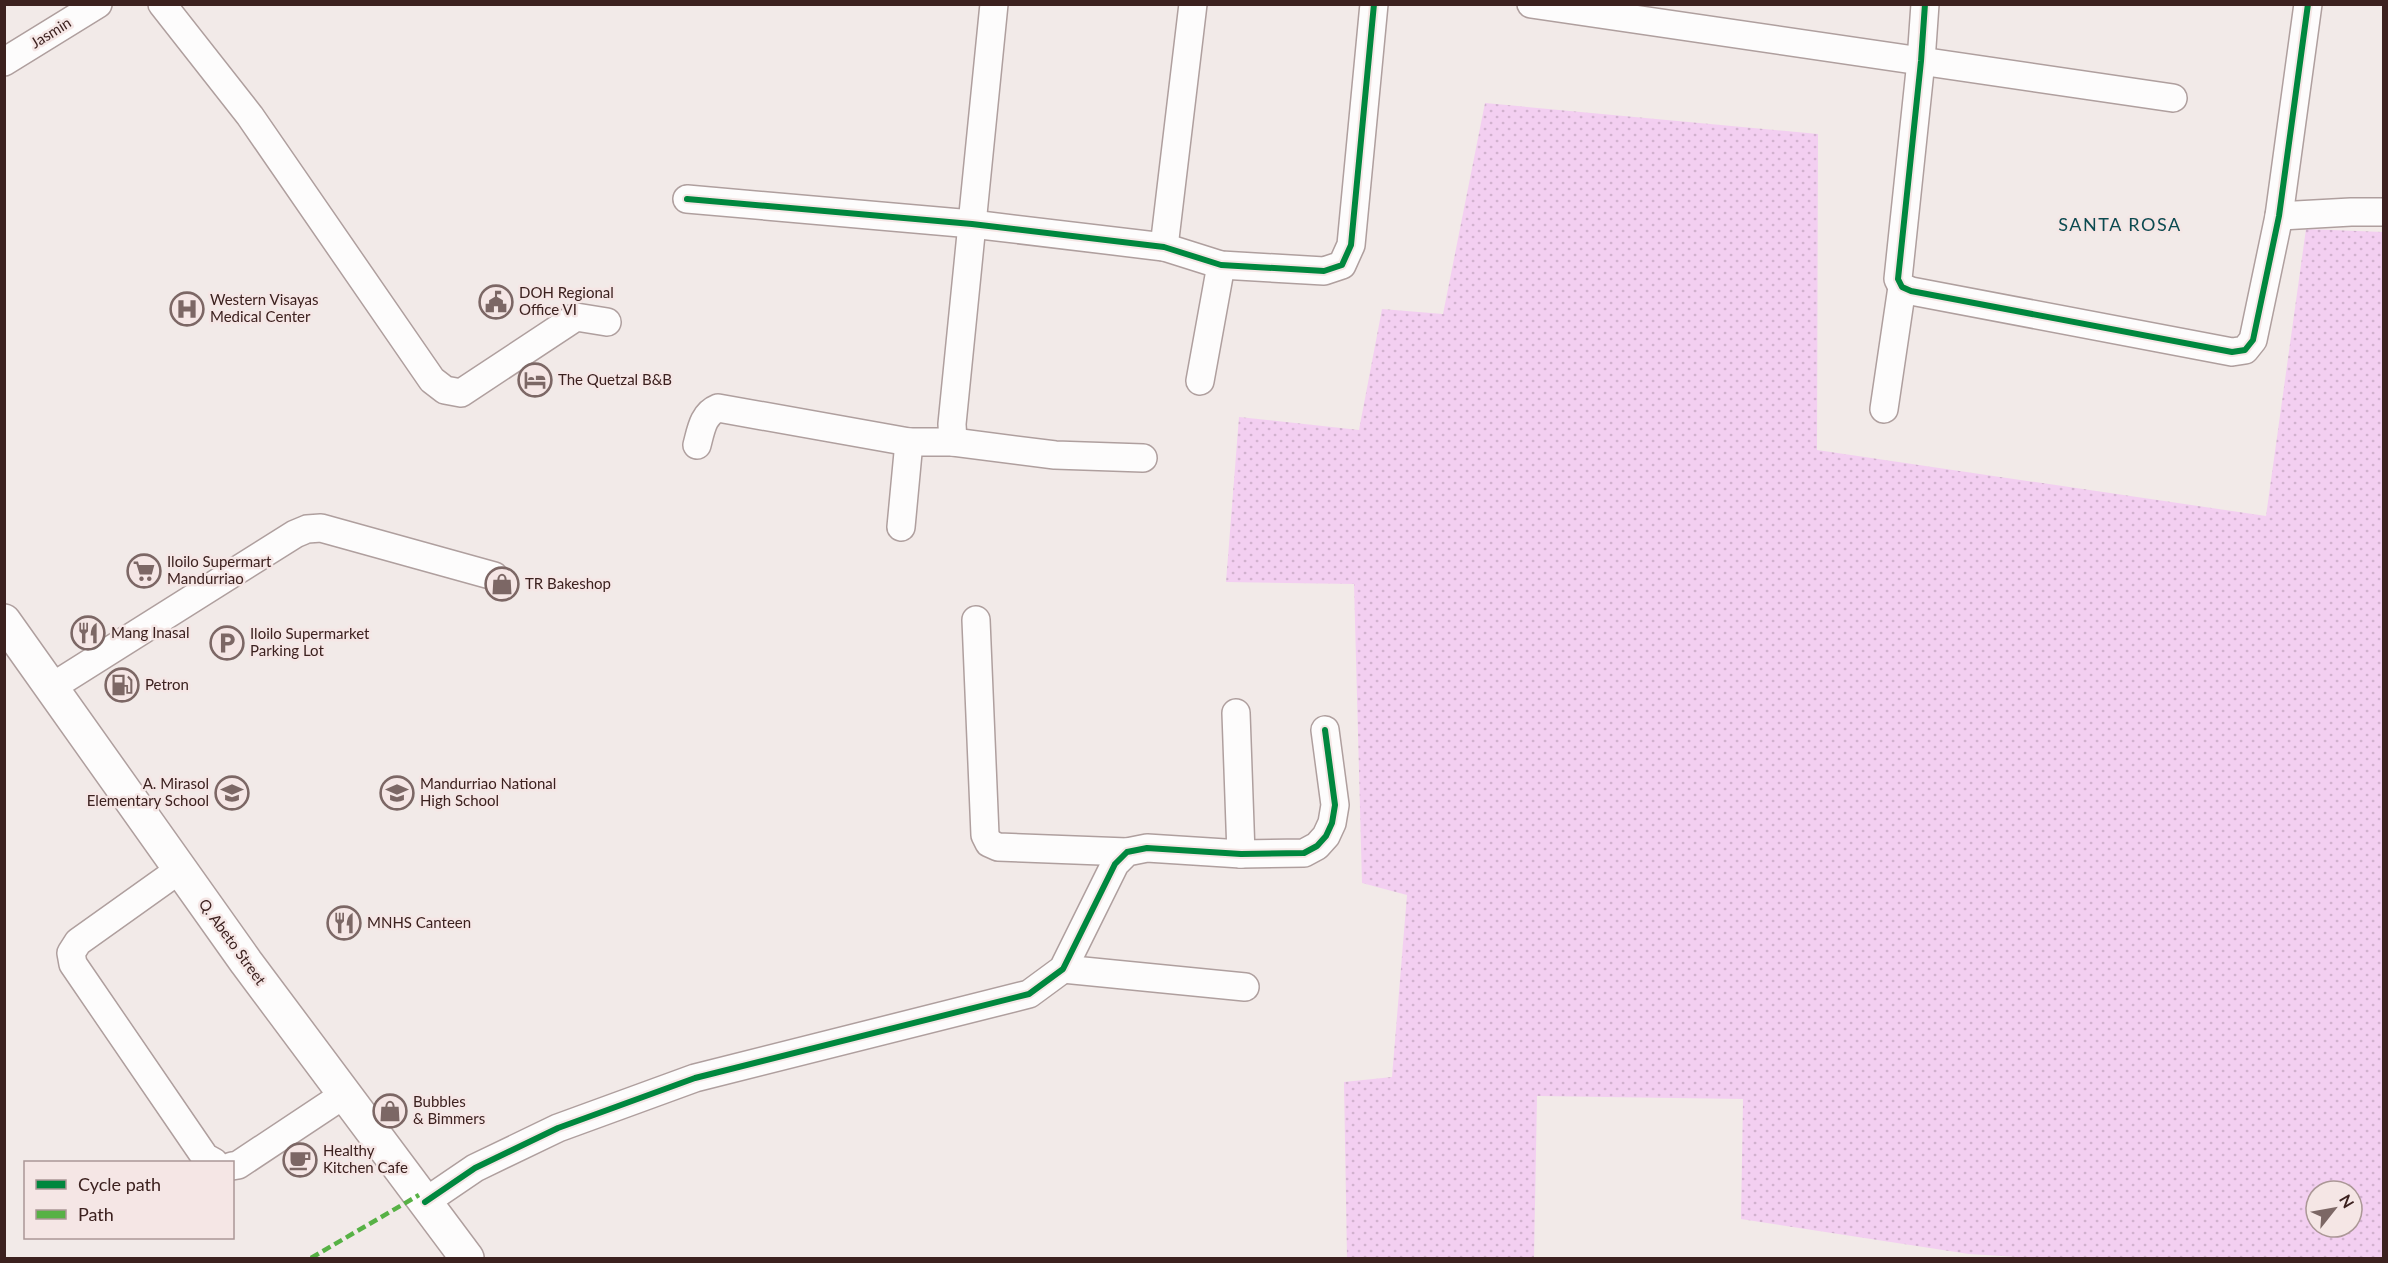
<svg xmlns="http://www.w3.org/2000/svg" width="2388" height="1263" viewBox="0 0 2388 1263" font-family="Lato,sans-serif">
<defs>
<pattern id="green-dots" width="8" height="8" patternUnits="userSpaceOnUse" patternTransform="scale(1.5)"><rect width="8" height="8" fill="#f3cff1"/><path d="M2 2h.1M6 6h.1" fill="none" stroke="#d1b1ce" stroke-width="1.8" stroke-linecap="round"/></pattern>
</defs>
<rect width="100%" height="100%" fill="#f2eae8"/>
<!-- green -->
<path fill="url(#green-dots)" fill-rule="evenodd" d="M1485 103 1818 134 1817 450 2266 516 2306 229 2383 232V1258H2036L1969 1254 1741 1219 1743 1099 1537 1096 1534 1258H1347L1344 1082 1392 1077 1407 895 1362 883 1354 584 1226 582 1239 417 1359 430 1382 309 1443 314ZM2316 1191H2352V1227H2316Z"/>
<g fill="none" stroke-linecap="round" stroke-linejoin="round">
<defs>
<g id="minor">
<polyline points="162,4 250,116 432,380 445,390 461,393 576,317 607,322"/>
<polyline points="1531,4 2173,98"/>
<polyline points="1925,4 1921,61 1898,279 1902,287 1911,291 2232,352 2245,350 2253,340 2279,216 2308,4"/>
<polyline points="4,62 98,4"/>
<polyline points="687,199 972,224 1164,247 1221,265 1324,271 1342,265 1351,245 1374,4"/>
<polyline points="2279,216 2351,212 2384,212"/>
<polyline points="1164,247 1193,4"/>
<polyline points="1200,381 1221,265"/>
<polyline points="1884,409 1902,287"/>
<polyline points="953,442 1055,455 1143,458"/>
<path d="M697 445C701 430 703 414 718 408L909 442H953L952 424 994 4"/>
<polyline points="901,527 909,442"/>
<polyline points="976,620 985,835 989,843 998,847 1127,852"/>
<polyline points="52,687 295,534 307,529 321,528 494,576"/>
<polyline points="1236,713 1241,854"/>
<polyline points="179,870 78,942 71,953 73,964 205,1157 214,1162"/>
<polyline points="1063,969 1245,987"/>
<polyline points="232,1166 238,1165 345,1094"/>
<polyline points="425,1202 475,1168 558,1128 695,1078 1029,994 1063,969 1115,864 1127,852 1147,848 1241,854 1304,853 1317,846 1326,836 1332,823 1335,805 1325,730"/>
</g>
<polyline id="major" points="4,621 246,962 467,1258"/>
</defs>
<!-- minor casing -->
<use href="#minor" stroke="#af9f9e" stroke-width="30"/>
<!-- major casing -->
<use href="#major" stroke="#af9f9e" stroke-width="36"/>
<!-- minor -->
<use href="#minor" stroke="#fdfcfc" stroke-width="27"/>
<!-- major -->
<use href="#major" stroke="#fdfcfc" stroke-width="33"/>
<!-- quiet -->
<polyline stroke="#57b145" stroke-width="4.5" stroke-dasharray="9 4.5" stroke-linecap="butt" points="311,1258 419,1195"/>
<defs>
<g id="cycleway">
<polyline points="1925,4 1921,61 1898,279 1902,287 1911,291 2232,352 2245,350 2253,340 2279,216 2308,4"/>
<polyline points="687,199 972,224 1164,247 1221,265 1324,271 1342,265 1351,245 1374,4"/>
<polyline points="425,1202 475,1168 558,1128 695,1078 1029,994 1063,969 1115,864 1127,852 1147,848 1241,854 1304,853 1317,846 1326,836 1332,823 1335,805 1325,730"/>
</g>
</defs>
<!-- cycleway casing -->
<use href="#cycleway" stroke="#f5e6e5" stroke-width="10"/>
<!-- cycleway -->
<use href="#cycleway" stroke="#00873e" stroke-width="6"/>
</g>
<!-- icons -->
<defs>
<symbol id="civic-ring" viewBox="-11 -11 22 22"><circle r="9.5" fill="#f5e6e5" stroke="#7c6765" stroke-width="1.5"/><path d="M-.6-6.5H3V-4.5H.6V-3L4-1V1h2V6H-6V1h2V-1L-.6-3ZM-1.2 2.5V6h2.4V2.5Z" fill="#7c6765"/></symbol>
<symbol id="hospital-ring" viewBox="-11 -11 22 22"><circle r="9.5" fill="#f5e6e5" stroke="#7c6765" stroke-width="1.5"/><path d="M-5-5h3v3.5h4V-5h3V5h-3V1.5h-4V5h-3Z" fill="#7c6765"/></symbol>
<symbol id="hotel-ring" viewBox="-11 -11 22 22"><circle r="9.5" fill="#f5e6e5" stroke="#7c6765" stroke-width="1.5"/><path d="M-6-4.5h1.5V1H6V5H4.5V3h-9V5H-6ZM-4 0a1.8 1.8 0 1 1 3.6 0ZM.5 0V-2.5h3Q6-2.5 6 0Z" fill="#7c6765"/></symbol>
<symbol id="supermarket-ring" viewBox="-11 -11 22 22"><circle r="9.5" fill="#f5e6e5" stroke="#7c6765" stroke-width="1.5"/><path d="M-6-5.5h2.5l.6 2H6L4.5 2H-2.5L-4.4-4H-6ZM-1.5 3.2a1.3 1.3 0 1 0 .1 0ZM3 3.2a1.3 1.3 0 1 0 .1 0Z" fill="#7c6765"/></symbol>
<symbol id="shop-ring" viewBox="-11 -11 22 22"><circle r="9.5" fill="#f5e6e5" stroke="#7c6765" stroke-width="1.5"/><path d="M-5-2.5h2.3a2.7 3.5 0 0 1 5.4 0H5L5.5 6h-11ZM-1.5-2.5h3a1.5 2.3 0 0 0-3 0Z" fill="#7c6765"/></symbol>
<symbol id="restaurant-ring" viewBox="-11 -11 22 22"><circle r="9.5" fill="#f5e6e5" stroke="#7c6765" stroke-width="1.5"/><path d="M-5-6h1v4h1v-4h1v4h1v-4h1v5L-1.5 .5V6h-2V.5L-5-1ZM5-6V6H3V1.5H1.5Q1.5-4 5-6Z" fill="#7c6765"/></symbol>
<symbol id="parking-ring" viewBox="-11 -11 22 22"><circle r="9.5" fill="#f5e6e5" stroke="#7c6765" stroke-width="1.5"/><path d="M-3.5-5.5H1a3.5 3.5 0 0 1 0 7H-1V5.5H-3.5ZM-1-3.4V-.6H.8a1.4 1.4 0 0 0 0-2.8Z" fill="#7c6765"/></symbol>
<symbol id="fuel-ring" viewBox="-11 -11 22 22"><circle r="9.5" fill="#f5e6e5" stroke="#7c6765" stroke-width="1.5"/><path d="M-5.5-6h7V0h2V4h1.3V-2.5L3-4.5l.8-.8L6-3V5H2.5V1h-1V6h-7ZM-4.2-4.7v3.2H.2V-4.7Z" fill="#7c6765"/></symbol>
<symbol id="school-ring" viewBox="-11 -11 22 22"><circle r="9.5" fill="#f5e6e5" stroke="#7c6765" stroke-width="1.5"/><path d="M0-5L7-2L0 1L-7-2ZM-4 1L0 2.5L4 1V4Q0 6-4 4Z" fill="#7c6765"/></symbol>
<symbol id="cafe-ring" viewBox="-11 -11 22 22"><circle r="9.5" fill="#f5e6e5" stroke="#7c6765" stroke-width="1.5"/><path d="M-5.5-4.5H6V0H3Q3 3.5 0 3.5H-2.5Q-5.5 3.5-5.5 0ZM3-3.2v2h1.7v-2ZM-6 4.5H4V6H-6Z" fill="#7c6765"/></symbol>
</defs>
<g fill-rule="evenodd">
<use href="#civic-ring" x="477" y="283" width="38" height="38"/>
<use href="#hospital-ring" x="168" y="290" width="38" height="38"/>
<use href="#hotel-ring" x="516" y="361" width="38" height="38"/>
<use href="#supermarket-ring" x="125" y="552" width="38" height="38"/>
<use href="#shop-ring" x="483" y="565" width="38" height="38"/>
<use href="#restaurant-ring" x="69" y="614" width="38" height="38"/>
<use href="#parking-ring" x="208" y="624" width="38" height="38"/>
<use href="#fuel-ring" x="103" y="666" width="38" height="38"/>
<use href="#school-ring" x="213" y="774" width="38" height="38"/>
<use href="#school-ring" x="378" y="774" width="38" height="38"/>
<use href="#restaurant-ring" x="325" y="904" width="38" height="38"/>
<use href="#shop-ring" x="371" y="1092" width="38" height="38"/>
<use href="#cafe-ring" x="281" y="1141" width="38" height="38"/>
</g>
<g text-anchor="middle" stroke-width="5" stroke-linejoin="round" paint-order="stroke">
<!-- street labels -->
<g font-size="15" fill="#3c211f" stroke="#f5e6e5">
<text transform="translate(51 33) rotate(-32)" y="5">Jasmin</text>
<text transform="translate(232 942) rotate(54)" y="5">Q. Abeto Street</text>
</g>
<!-- poi labels -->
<g font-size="15" fill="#3c211f" stroke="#f5e6e5" text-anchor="start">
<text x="519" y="298">DOH Regional<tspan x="519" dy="17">Office VI</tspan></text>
<text x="210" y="305">Western Visayas<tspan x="210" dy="17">Medical Center</tspan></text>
<text x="558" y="385">The Quetzal B&amp;B</text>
<text x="167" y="567">Iloilo Supermart<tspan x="167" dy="17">Mandurriao</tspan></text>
<text x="525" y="589">TR Bakeshop</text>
<text x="111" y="638">Mang Inasal</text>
<text x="250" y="639">Iloilo Supermarket<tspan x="250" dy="17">Parking Lot</tspan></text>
<text x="145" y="690">Petron</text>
<text x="209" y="789" text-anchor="end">A. Mirasol<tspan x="209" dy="17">Elementary School</tspan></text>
<text x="420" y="789">Mandurriao National<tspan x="420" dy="17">High School</tspan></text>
<text x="367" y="928">MNHS Canteen</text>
<text x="413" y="1107">Bubbles<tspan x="413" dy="17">&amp; Bimmers</tspan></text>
<text x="323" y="1156">Healthy<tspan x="323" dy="17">Kitchen Cafe</tspan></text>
</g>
<!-- quarter labels -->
<g font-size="18" letter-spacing="1.5" fill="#0b4a50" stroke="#f5e6e5">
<text x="2120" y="231">SANTA ROSA</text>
</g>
</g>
<!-- border -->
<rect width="2388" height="1263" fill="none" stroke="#3c211f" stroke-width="12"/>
<!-- legend -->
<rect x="24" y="1161" width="210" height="78" fill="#f5e6e5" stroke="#ab9796" stroke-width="1.5"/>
<rect x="36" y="1180" width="30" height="9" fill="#00873e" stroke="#ab9796" stroke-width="1.5"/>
<text x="78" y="1191" font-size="18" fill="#3c211f">Cycle path</text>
<rect x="36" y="1210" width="30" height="9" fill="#57b145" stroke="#ab9796" stroke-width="1.5"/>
<text x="78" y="1221" font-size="18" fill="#3c211f">Path</text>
<!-- north arrow -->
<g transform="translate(2334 1209) rotate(59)"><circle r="28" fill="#f5e6e5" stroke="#ab9796" stroke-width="1.5"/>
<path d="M0-4.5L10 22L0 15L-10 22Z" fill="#7c6765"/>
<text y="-9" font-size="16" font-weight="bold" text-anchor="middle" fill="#3c211f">N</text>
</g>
</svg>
